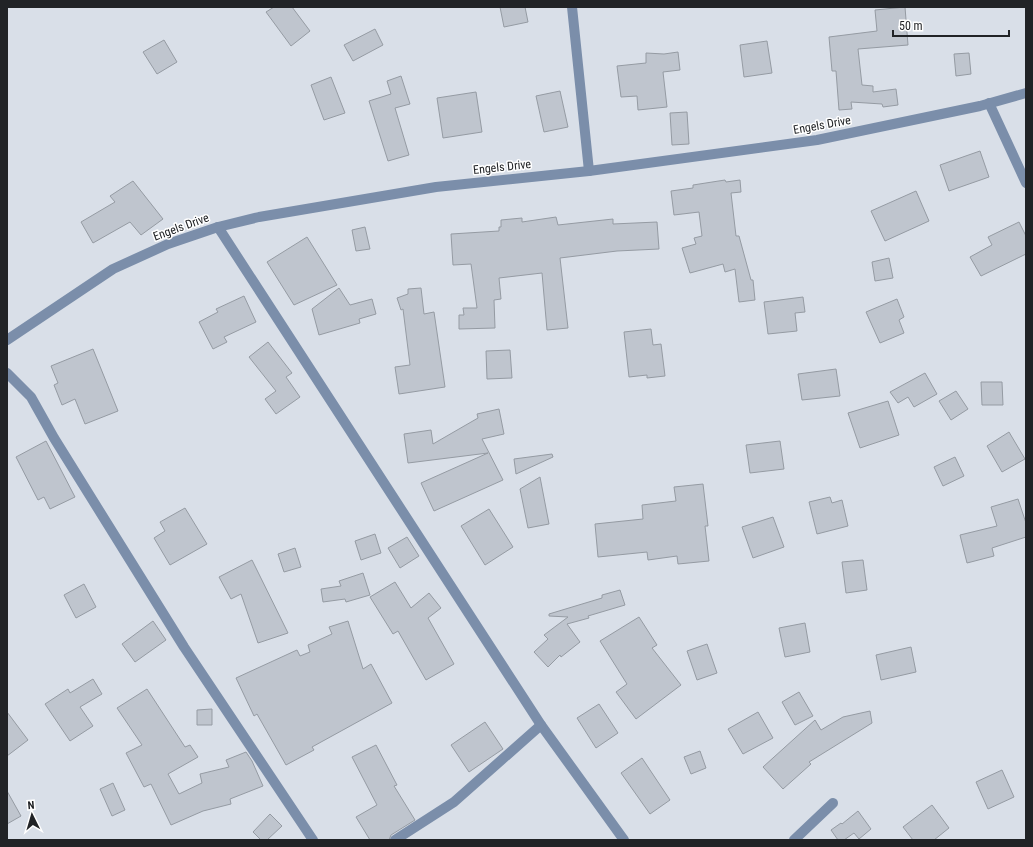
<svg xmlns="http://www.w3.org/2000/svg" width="1033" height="847" viewBox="0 0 1033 847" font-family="'Roboto Condensed',sans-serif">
<rect width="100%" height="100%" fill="#d9dfe8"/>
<!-- building -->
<g fill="#bfc5ce" stroke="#959ba3">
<polygon points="274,7 292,7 310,31 291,46 266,12"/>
<polygon points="500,7 525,7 528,22 504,27"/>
<polygon points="905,7 908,45 858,49 862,85 873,86 873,92 896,89 898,105 883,107 882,104 851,102 852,109 839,110 836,71 832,71 829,37 877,31 875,10"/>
<polygon points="375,29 383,45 353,61 344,45"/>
<polygon points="164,40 177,62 157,74 143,52"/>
<polygon points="767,41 772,73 744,77 740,45"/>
<polygon points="678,52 680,70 663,72 667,107 638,110 637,96 621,97 617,66 646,63 646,53 664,54"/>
<polygon points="969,53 971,74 956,76 954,54"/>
<polygon points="401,76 410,104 395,108 409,155 388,161 369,101 391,94 387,81"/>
<polygon points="331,77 345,113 324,120 311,85"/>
<polygon points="560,91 568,127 544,132 536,96"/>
<polygon points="476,92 482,132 443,138 437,98"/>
<polygon points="687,112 689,144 672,145 670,113"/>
<polygon points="980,151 989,177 949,191 940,165"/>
<polygon points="725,180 726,182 740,180 741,192 731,193 736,236 739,236 751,280 753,280 755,300 739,302 735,269 725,272 723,264 690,273 682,248 696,244 694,238 702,236 699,212 674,215 671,191 693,188 693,185"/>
<polygon points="133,181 163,219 141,235 130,222 93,243 81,222 115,202 110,196"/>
<polygon points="916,191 929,221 885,241 871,211"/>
<polygon points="556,217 558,225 613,219 613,224 657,222 659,249 617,251 560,258 568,328 547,330 542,273 499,278 501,299 494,300 495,328 459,329 459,315 464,315 463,308 477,308 471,264 453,265 451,234 499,231 499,227 501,227 501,220 522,218 522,222"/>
<polygon points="1019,222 1026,236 1026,254 981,276 970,257 992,245 988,237"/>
<polygon points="365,227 370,249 356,251 352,230"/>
<polygon points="307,237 337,285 294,305 267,262"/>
<polygon points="889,258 893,278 875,281 872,262"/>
<polygon points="339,288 350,305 372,299 376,314 359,319 360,323 319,335 312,309"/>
<polygon points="421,288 424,314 434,312 445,387 399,394 395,367 410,365 403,309 401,310 397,298 408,294 408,289"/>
<polygon points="244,296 256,322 224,337 227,342 213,349 199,322 218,312 216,309"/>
<polygon points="803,297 805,312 795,313 797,331 768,334 764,302"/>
<polygon points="897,299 904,317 899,320 904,333 880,343 866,312"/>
<polygon points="651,329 653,345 661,344 665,376 647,378 647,375 629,377 624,332"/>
<polygon points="268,342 292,373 286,377 300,397 276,414 265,399 276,391 249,357"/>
<polygon points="93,349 118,411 85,424 75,399 62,405 54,385 58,383 51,366"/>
<polygon points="510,350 512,378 487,379 486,351"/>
<polygon points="836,369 840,396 802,400 798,374"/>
<polygon points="925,373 937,394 914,407 908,397 898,403 890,392"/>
<polygon points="981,382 1002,382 1003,405 982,405"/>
<polygon points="956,391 968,409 951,420 939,401"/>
<polygon points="888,401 899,435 860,448 848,413"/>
<polygon points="499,409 504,434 482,439 503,480 434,511 421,483 488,453 408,463 404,434 431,430 433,444 478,418 477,414"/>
<polygon points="1009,432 1025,459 1002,472 987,446"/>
<polygon points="46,441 75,497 50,509 44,497 38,500 16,457"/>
<polygon points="780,441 784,469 750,473 746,445"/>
<polygon points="552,454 553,457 516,474 514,459"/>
<polygon points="955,457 964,476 943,486 934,467"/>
<polygon points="540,477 549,524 528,528 520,489"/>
<polygon points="703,484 708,526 705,526 709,561 678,564 677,556 648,560 647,552 598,557 595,524 643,519 642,505 676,501 674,487"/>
<polygon points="830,497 832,503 842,500 848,526 817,534 809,502"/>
<polygon points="1018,499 1026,523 1026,537 992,548 994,556 967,563 960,535 997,526 991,507"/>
<polygon points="185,508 207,544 170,565 154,538 165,531 160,522"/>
<polygon points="489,509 513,547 485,565 461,526"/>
<polygon points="773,517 784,547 753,558 742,527"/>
<polygon points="375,534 381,553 361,560 355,541"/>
<polygon points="407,537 419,556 400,568 388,548"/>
<polygon points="295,548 301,567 284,572 278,554"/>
<polygon points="252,560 288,633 258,643 241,594 231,599 219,577"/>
<polygon points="863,560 867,590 846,593 842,562"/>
<polygon points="363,573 370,595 346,602 345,599 323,602 321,589 341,586 339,581"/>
<polygon points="395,582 411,608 429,593 441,608 428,618 454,664 426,680 398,631 393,634 370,597"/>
<polygon points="84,584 96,607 76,618 64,595"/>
<polygon points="620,590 625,605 588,616 589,618 567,624 580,642 561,657 560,655 548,667 534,652 548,639 544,635 568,617 549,616 549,614 602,598 602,595"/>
<polygon points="639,617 657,645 652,648 681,685 636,719 616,692 627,684 600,641"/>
<polygon points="153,621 166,640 135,662 122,644"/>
<polygon points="348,621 363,669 371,664 392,703 312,747 314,750 286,765 257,714 254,716 236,678 297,650 300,656 310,652 308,645 332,634 329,627"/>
<polygon points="805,623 810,652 785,657 779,628"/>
<polygon points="707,644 717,673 697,680 687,651"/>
<polygon points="911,647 916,672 881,680 876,655"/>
<polygon points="93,679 102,694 80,707 93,726 70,741 45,704 68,689 70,693"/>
<polygon points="147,689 185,747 190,745 198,757 168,774 179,794 202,783 200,774 229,767 226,760 246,752 252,761 263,786 230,799 231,804 203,811 171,825 151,784 144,787 126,753 142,745 117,708"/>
<polygon points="799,692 813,716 795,725 782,702"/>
<polygon points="599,704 618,733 596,748 577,718"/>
<polygon points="212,709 212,725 197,725 197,710"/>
<polygon points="870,711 872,723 809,762 811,764 783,789 763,767 815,720 821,730 843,717"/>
<polygon points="7,712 28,740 7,756"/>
<polygon points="758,712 773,738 743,754 728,729"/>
<polygon points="485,722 503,749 469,772 451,745"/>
<polygon points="376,745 397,785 394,786 415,820 391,835 389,840 370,840 356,817 377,805 352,757"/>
<polygon points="700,751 706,768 691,774 684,757"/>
<polygon points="642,758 670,800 650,814 621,773"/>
<polygon points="1002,770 1014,797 988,809 976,782"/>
<polygon points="113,783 125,810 112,816 100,789"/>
<polygon points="7,791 21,816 7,824"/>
<polygon points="932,805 949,828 934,840 913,840 903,827"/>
<polygon points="858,811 871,829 859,839 854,833 844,840 838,840 831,830 841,823 842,824"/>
<polygon points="270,814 282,826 267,840 261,840 253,832"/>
</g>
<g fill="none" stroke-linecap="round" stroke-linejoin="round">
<!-- minor -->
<g stroke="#7b8eaa" stroke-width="10">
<polyline points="572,7 589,171"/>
<polyline points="989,103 1026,183"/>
<polyline points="218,227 541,725 624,840"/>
<polyline points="7,373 31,397 54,438 184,647 313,840"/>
<polyline points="395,840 454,802 541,725"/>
<polyline points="794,840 833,803"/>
</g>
<!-- tertiary -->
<polyline stroke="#7b8eaa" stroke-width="10" points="7,340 113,269 168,244 218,227 259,217 436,187 589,171 817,140 980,106 1026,93"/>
</g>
<g text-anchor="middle" stroke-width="3" stroke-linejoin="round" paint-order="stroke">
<!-- street labels -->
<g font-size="12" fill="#212326" stroke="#fff">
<text transform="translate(822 125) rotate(-10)" y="4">Engels Drive</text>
<text transform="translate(502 167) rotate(-6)" y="4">Engels Drive</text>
<text transform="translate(181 227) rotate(-20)" y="4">Engels Drive</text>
</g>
</g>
<!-- border -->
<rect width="1033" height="847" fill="none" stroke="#212326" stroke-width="16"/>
<!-- north arrow -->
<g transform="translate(32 815) rotate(355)" stroke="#ffffff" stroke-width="3" paint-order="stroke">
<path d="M0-3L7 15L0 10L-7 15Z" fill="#212326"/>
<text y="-6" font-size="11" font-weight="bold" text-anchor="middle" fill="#212326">N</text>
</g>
<!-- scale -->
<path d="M893 30v6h116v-6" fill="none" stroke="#212326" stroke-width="2"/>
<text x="899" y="30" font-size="12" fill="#212326" stroke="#ffffff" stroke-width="3" paint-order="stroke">50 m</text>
</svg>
